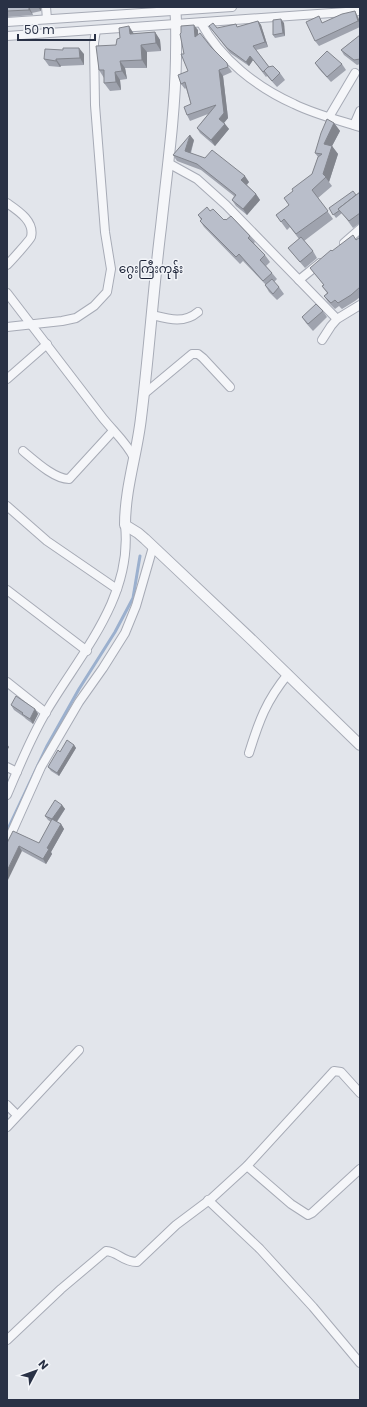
<svg xmlns="http://www.w3.org/2000/svg" width="367" height="1407" viewBox="0 0 367 1407" font-family="Poppins,'Noto Sans Myanmar',sans-serif">
<rect width="100%" height="100%" fill="#e2e5eb"/>
<g fill="none" stroke-linecap="round" stroke-linejoin="round">
<!-- stream -->
<polyline stroke="#9bb0ce" stroke-width="3" points="7,831 47,746 79,689 115,632 133,598 140,556"/>
<defs>
<g id="minor">
<polyline points="46,7 47,19"/>
<polyline points="7,22 232,7"/>
<path d="M201 23C221 59 256 87 294 104 314 114 338 120 360 127"/>
<polyline points="7,36 360,11"/>
<polyline points="329,117 355,73"/>
<polyline points="354,125 360,111"/>
<polyline points="168,163 197,179 226,205 337,319"/>
<path d="M7 203C17 210 35 221 31 237 30 240 11 261 7 265"/>
<polyline points="344,243 360,229"/>
<polyline points="299,280 320,263"/>
<path d="M7 293C39 335 71 376 102 417 113 431 127 443 134 458"/>
<path d="M152 315C168 319 184 324 198 312"/>
<polyline points="7,327 62,321 76,318 94,306 107,292 111,269 105,232 95,105 94,43 96,30"/>
<polyline points="322,340 331,326 337,319 360,305"/>
<polyline points="7,379 47,344"/>
<polyline points="144,394 192,354 198,354 203,358 230,387"/>
<path d="M23 451C34 460 54 479 69 479L113 431"/>
<polyline points="7,506 47,541 117,589"/>
<polyline points="7,590 87,651"/>
<polyline points="7,682 46,713"/>
<path d="M249 753C259 721 266 701 288 674"/>
<polyline points="7,767 17,772"/>
<path d="M7 795C19 767 30 739 46 712 80 654 133 598 125 525"/>
<polyline points="7,843 41,767 79,702 103,668 125,633 136,606 153,547"/>
<polyline points="7,1105 17,1115"/>
<polyline points="7,1127 79,1050"/>
<polyline points="247,1166 291,1204 308,1215 312,1213 360,1169"/>
<polyline points="208,1200 260,1249 313,1307 360,1363"/>
<path d="M7 1340 61 1289 106 1251C119 1252 122 1262 137 1262L176 1225 212 1198 247 1166 334 1071 341 1072 360 1093"/>
</g>
<path id="tertiary" d="M175 7C177 24 176 41 176 58 175 115 167 171 161 227 153 291 149 354 141 418 137 454 125 488 125 525L138 533 145 539 253 641 360 745"/>
</defs>
<!-- minor casing -->
<use href="#minor" stroke="#a7abb6" stroke-width="10"/>
<!-- tertiary casing -->
<use href="#tertiary" stroke="#a7abb6" stroke-width="12"/>
<!-- minor -->
<use href="#minor" stroke="#f5f6f9" stroke-width="8"/>
<!-- tertiary -->
<use href="#tertiary" stroke="#f5f6f9" stroke-width="10"/>
</g>
<!-- wall -->
<g fill="#9fa3ae">
<polygon points="7,7 41,7 41,11 32,13 33,15 7,17"/>
<polygon points="358,17 360,22 360,27 319,46 315,41 323,22"/>
<polygon points="258,21 261,25 268,47 256,50 269,67 280,73 285,80 277,87 267,76 266,77 253,60 249,66 230,53 209,26 217,28 238,27"/>
<polygon points="284,23 285,36 275,38 273,35"/>
<polygon points="198,30 198,34 211,47 230,69 232,72 223,76 228,118 224,123 229,129 215,146 200,133 197,128 208,114 190,121 187,115 191,104 186,88 185,89 181,84 188,71 184,54 181,33"/>
<polygon points="155,32 160,40 161,51 147,52 147,68 125,68 127,79 120,80 121,90 110,91 104,83 104,78 99,70 116,45 120,38 134,34"/>
<polygon points="360,35 360,64 357,65 344,55 341,50"/>
<polygon points="84,54 84,65 61,66 60,67 49,66 44,59"/>
<polygon points="315,63 342,64 346,70 331,82 319,69"/>
<polygon points="334,123 340,131 332,146 338,154 329,182 332,186 318,198 333,219 304,241 313,251 317,258 305,268 293,254 288,248 299,239 290,227 287,230 276,215 289,205 293,191 312,174 318,157 315,153"/>
<polygon points="194,140 191,153 249,182 247,185 256,194 260,200 247,215 236,206 232,200 234,196 201,170 177,161 173,155"/>
<polygon points="360,192 360,223 353,228 342,213 336,218 329,208 356,195"/>
<polygon points="210,211 224,220 226,220 250,236 255,242 254,243 265,255 270,262 266,266 272,273 277,279 274,282 279,287 284,294 277,300 269,292 265,285 266,285 243,261 240,264 204,227 200,221 201,220 198,215"/>
<polygon points="360,237 360,297 355,301 342,309 339,306 335,309 328,302 324,296 327,293 322,286 324,285 310,268 332,251 356,240"/>
<polygon points="323,311 327,317 313,331 306,323 302,317"/>
<polygon points="11,705 35,709 38,714 33,724 26,719 24,717 14,710"/>
<polygon points="74,745 76,748 59,776 51,771 48,767 60,752"/>
<polygon points="62,805 65,809 57,822 61,824 64,829 51,852 52,854 46,864 7,843 39,843 51,822 48,820 45,816"/>
</g>
<!-- shaded-wall -->
<g fill="#82858d">
<polygon points="29,7 33,15 29,10"/>
<polygon points="38,7 41,7 41,11"/>
<polygon points="355,11 358,17 360,22 360,24 358,21"/>
<polygon points="281,19 284,23 285,36 283,33"/>
<polygon points="258,21 261,25 268,47 265,42"/>
<polygon points="194,25 198,30 198,42 195,37"/>
<polygon points="129,26 134,34 135,42 130,34"/>
<polygon points="155,32 160,40 161,51 156,43"/>
<polygon points="141,45 147,52 147,68 142,60"/>
<polygon points="79,48 84,54 84,65 80,58"/>
<polygon points="250,56 253,60 249,66 246,62"/>
<polygon points="56,59 61,66 60,67 56,61"/>
<polygon points="120,61 125,68 127,79 122,71"/>
<polygon points="219,70 223,76 228,118 223,124 219,119"/>
<polygon points="115,72 120,80 121,90 116,82"/>
<polygon points="334,123 340,131 332,146 338,154 329,182 323,174 324,144"/>
<polygon points="225,124 229,129 215,146 211,140"/>
<polygon points="190,135 194,140 189,157 185,151"/>
<polygon points="245,176 249,182 245,186 241,180"/>
<polygon points="256,194 260,200 247,215 243,209"/>
<polygon points="35,709 38,714 33,724 30,719"/>
<polygon points="7,744 9,747 7,751"/>
<polygon points="74,745 76,748 59,776 57,773"/>
<polygon points="62,805 65,809 55,824 52,819"/>
<polygon points="61,824 64,829 51,852 52,854 46,864 43,859 47,848"/>
<polygon points="19,846 22,851 7,882 7,871"/>
</g>
<!-- building -->
<g fill="#b9beca" stroke="#82858d">
<polygon points="7,7 32,7 29,7 29,10 7,11"/>
<polygon points="355,11 358,21 315,41 306,22 319,16 322,23 342,14"/>
<polygon points="281,19 283,33 273,35 273,20"/>
<polygon points="258,21 265,42 253,46 269,67 263,72 250,56 246,62 227,48 209,26 213,23 217,28 236,24 237,27"/>
<polygon points="194,25 195,37 200,33 211,47 227,63 228,67 219,70 224,113 219,119 225,124 211,140 197,128 216,105 187,115 184,107 191,104 185,82 181,84 178,75 188,71 181,54 184,54 180,34 181,33 181,26"/>
<polygon points="129,26 130,34 155,32 156,43 141,45 142,60 120,61 122,71 115,72 116,82 104,83 104,70 99,70 96,46 116,45 117,39 120,38 119,28"/>
<polygon points="360,35 360,59 354,60 341,50"/>
<polygon points="63,48 79,48 80,58 56,59 56,61 44,59 45,49 63,50"/>
<polygon points="327,51 342,64 327,77 315,63"/>
<polygon points="273,66 280,73 272,81 264,71 268,67"/>
<polygon points="327,119 334,123 324,144 332,146 323,174 326,177 312,190 328,211 296,234 284,219 281,222 276,215 289,205 284,198 293,191 292,189 312,174 318,157 322,154 315,153 321,133"/>
<polygon points="190,135 185,151 205,158 212,150 245,176 241,180 256,194 243,209 232,200 236,195 197,164 173,155"/>
<polygon points="353,191 356,195 338,209 340,210 333,215 329,208"/>
<polygon points="360,192 360,213 349,221 338,209"/>
<polygon points="207,207 210,211 213,209 224,220 225,219 226,220 231,216 250,236 248,238 265,255 260,260 272,273 263,281 239,254 236,257 200,221 202,219 198,215"/>
<polygon points="353,235 356,240 360,237 360,287 351,295 338,303 335,300 331,303 324,296 328,293 322,286 324,285 310,268 331,250 332,251"/>
<polygon points="301,237 313,251 300,262 288,248"/>
<polygon points="272,279 279,287 273,294 265,285"/>
<polygon points="316,304 323,311 308,324 302,317"/>
<polygon points="16,696 35,709 30,719 22,714 23,713 11,705"/>
<polygon points="67,740 74,745 57,773 48,767 58,750 60,752"/>
<polygon points="55,800 62,805 52,819 61,824 47,848 49,849 43,859 19,846 7,871 7,843 13,831 39,843 52,819 45,816"/>
</g>
<g text-anchor="middle" stroke-width="3" stroke-linejoin="round" paint-order="stroke">
<!-- quarter labels -->
<g font-size="12" fill="#1b2236" stroke="#f2f4f8">
<text x="151" y="273">ဂွေးကြီးကုန်း</text>
</g>
</g>
<!-- border -->
<rect width="367" height="1407" fill="none" stroke="#293145" stroke-width="16"/>
<!-- north arrow -->
<g transform="translate(36 1371) rotate(49)" stroke="#f2f4f8" stroke-width="3" paint-order="stroke">
<path d="M0-3L7 15L0 10L-7 15Z" fill="#293145"/>
<text y="-6" font-size="11" font-weight="bold" text-anchor="middle" fill="#293145">N</text>
</g>
<!-- scale -->
<path d="M18 34v6h77v-6" fill="none" stroke="#293145" stroke-width="2"/>
<text x="24" y="34" font-size="12" fill="#293145" stroke="#f2f4f8" stroke-width="3" paint-order="stroke">50 m</text>
</svg>
